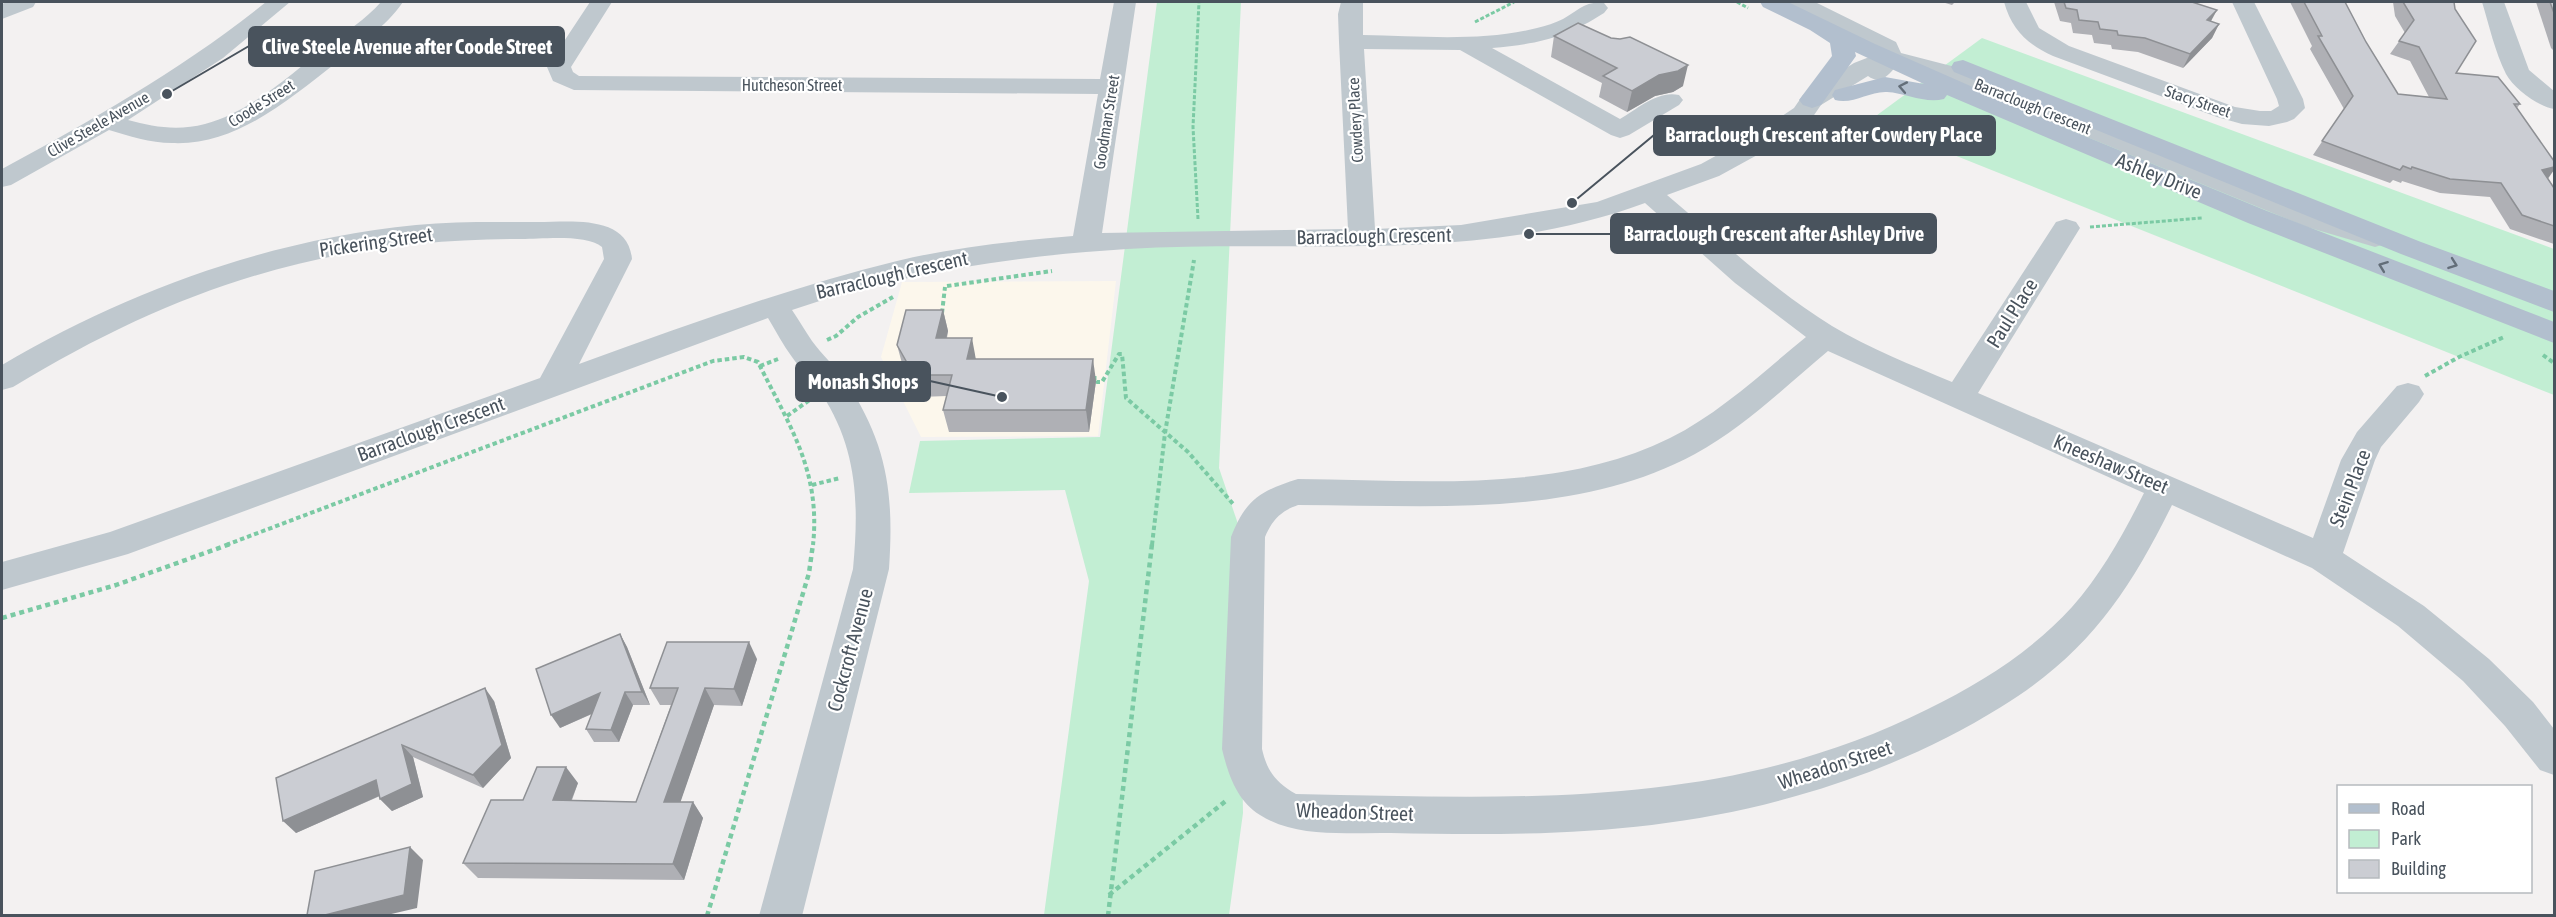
<svg xmlns="http://www.w3.org/2000/svg" width="2556" height="917" viewBox="0 0 2556 917" font-family="'Asap Condensed',sans-serif">
<rect width="100%" height="100%" fill="#f3f1f1"/>
<!-- commercial -->
<polygon fill="#fcf7ec" points="1116,281 1098,436 921,437 881,357 902,282"/>
<!-- green -->
<g fill="#c2eed3">
<polygon points="1157,2 1241,2 1219,468 1238,524 1243,813 1229,915 1044,915 1089,581 1065,490 909,493 920,441 1100,437"/>
<polygon points="1982,38 2554,249 2554,395 1869,121"/>
</g>
<g fill="none" stroke-linecap="round" stroke-linejoin="round">
<!-- path-far2 -->
<g stroke="#7bcaa4" stroke-width="3" stroke-dasharray="4 2" stroke-linecap="butt">
<polyline points="1737,2 1748,8"/>
<polyline points="1475,22 1514,2"/>
<polyline points="1198,219 1193,127 1199,2"/>
<polyline points="2090,227 2202,218"/>
</g>
<!-- path-far1 -->
<g stroke="#7bcaa4" stroke-width="4" stroke-dasharray="4.5 3" stroke-linecap="butt">
<polyline points="947,286 1052,271"/>
<polyline points="942,313 945,287"/>
<polyline points="827,340 836,336 858,317 893,297"/>
<polyline points="2543,355 2554,363"/>
<polyline points="760,366 778,359"/>
<polyline points="2425,376 2459,357 2504,337"/>
<polyline points="1092,378 1097,378 1097,382 1102,382 1119,354 1122,354 1126,398 1188,452 1234,505"/>
<polyline points="787,416 811,399"/>
<polyline points="812,485 840,478"/>
<path d="M226 545 713 361 744 357 758 362C789 425 821 471 813 545"/>
<polyline points="1152,545 1165,433 1194,260"/>
</g>
<!-- path -->
<g stroke="#7bcaa4" stroke-width="4.5" stroke-dasharray="5 4" stroke-linecap="butt">
<polyline points="2,618 116,585 230,544"/>
<polyline points="1109,895 1227,800"/>
<polyline points="707,916 809,573 813,544"/>
<polyline points="1108,916 1152,544"/>
</g>
<!-- minor -->
<g fill="#bfc8ce" fill-rule="evenodd">
<polygon points="7,2 36,2 33,7 2,19 2,4"/>
<path d="M266 2H290L223 58 128 120C153 127 178 131 205 124 251 112 291 74 328 45 346 32 366 19 381 2H403C386 27 359 44 336 63 288 100 236 146 172 143 150 143 129 136 109 130L11 185 2 187V169C94 119 184 68 266 2Z"/>
<path d="M590 2H612L571 67 573 72 579 76 1100 79 1114 2H1136L1102 233 1348 229 1339 42 1338 14 1341 2H1363V35C1420 36 1481 42 1537 28 1546 26 1555 23 1563 19 1577 11 1587 0 1604 3L1608 8 1604 13C1565 38 1538 44 1492 48L1620 119C1637 109 1658 90 1679 95L1683 100 1679 105 1629 135 1620 138 1611 135 1460 50 1364 49 1375 229 1461 225 1597 202 1701 164 1752 136 1794 108 1803 95 1854 63 1877 54V51L1790 7 1787 2H1815L1896 42 1901 53 1963 69 2327 215 2385 232 2389 238 2385 244 2375 247 2307 227 1945 79 1896 66C1888 76 1880 85 1868 76L1821 105 1812 118 1770 148 1719 176 1667 195C1721 240 1772 289 1832 326 1870 349 1912 365 1952 382L2056 222 2066 219 2076 222 2080 228 1978 393 2313 538 2341 460 2357 432 2397 386 2408 383 2419 386 2424 394 2419 402 2381 447 2375 460 2343 553 2424 606 2489 659 2533 702 2554 729V775L2540 770 2505 726 2463 681 2398 626 2312 568 2172 505C2128 594 2087 654 2001 707 1938 746 1868 776 1796 796 1660 835 1531 836 1391 833 1348 832 1297 839 1260 815 1237 801 1228 774 1222 749L1231 537C1246 499 1260 491 1298 479 1421 480 1557 494 1670 438 1720 413 1763 372 1806 337L1735 283 1645 203C1478 265 1299 239 1127 249 1014 256 900 273 792 310 799 320 805 331 812 341 822 355 835 366 845 380 888 444 894 495 889 569L802 916H759L853 569C859 505 858 449 821 393 812 380 801 370 792 357 783 345 776 331 768 318L128 554 2 590V562L110 532 540 378 604 259 602 247C587 234 542 239 522 239 326 239 180 286 13 387L2 390V365C129 290 268 240 416 225 456 221 497 222 538 222 570 222 628 214 632 259L579 364C684 326 788 288 897 261 954 247 1014 241 1073 236L1098 94 574 90 553 81 547 67ZM1828 351 2144 493C2124 533 2102 573 2072 607 2032 651 1981 683 1928 709 1725 811 1516 798 1296 794 1276 783 1267 771 1262 749L1265 537C1272 520 1281 511 1298 505 1430 505 1575 519 1695 454 1744 427 1786 386 1828 351Z"/>
<path d="M2004 2H2026L2039 28 2069 46 2235 107 2260 111H2271L2279 106 2277 99 2232 2H2254L2303 99 2305 108 2294 119 2287 122 2269 126 2242 124 2217 117 2053 56C2027 44 2012 30 2004 2Z"/>
<path d="M2482 2H2504L2529 70 2554 91V109C2538 106 2514 89 2506 74 2495 52 2489 25 2482 2Z"/>
</g>
<!-- major -->
<g fill="#b2bfce" fill-rule="evenodd">
<path d="M1760 2H1788L1875 44 2070 130 2267 211 2554 322V343L2248 223 1947 95 1944 99C1925 104 1906 93 1887 92 1869 91 1853 105 1835 100L1832 95 1835 90 1885 77 1924 84 1855 52 1856 56 1821 105 1812 108 1803 105 1799 100 1832 56 1830 43 1810 30 1763 7Z"/>
<polygon points="1963,60 2421,242 2554,291 2554,312 2401,254 1954,72 1951,67 1954,62"/>
</g>
</g>
<!-- wall -->
<g fill="#afb0b5">
<polygon points="1942,2 1955,2 1952,5"/>
<polygon points="2054,2 2197,2 2196,3 2211,22 2219,24 2212,38 2183,68 2138,52 2112,49 2111,45 2094,43 2092,35 2073,33 2071,23 2060,21"/>
<polygon points="2290,2 2345,2 2366,42 2398,94 2429,97 2410,61 2390,54 2405,33 2395,16 2393,2 2454,2 2456,73 2520,104 2517,108 2548,178 2554,188 2554,244 2510,229 2490,197 2440,193 2402,181 2401,183 2393,180 2390,183 2313,155 2344,109 2310,49 2312,46"/>
<polygon points="2536,2 2554,2 2554,51 2551,48"/>
<polygon points="1554,36 1683,86 1673,92 1655,96 1627,112 1599,97 1602,83 1551,57"/>
<polygon points="943,310 948,331 947,338 976,359 1096,381 1089,432 949,432 943,410 947,396 920,397 903,367 897,345"/>
<polygon points="620,634 627,647 650,705 633,705 619,742 594,742 586,729 592,714 560,728"/>
<polygon points="757,659 742,706 714,705 680,802 693,802 703,818 684,880 478,878 463,863 523,800 578,783 572,800 636,802 671,705 660,705 650,688"/>
<polygon points="494,701 511,758 483,788 413,757 423,797 392,811 380,799 380,796 296,833 276,778"/>
</g>
<!-- shaded-wall -->
<g fill="#8e9094">
<polygon points="2217,10 2210,23 2207,20"/>
<polygon points="2219,24 2212,38 2183,68 2190,54"/>
<polygon points="1688,65 1683,86 1673,92 1655,96 1627,112 1632,91 1659,75"/>
<polygon points="2554,167 2554,170 2547,180 2542,170"/>
<polygon points="943,310 948,331 941,360 936,338"/>
<polygon points="972,338 976,360 967,359"/>
<polygon points="1093,359 1096,381 1089,432 1086,410"/>
<polygon points="620,634 627,647 650,705 642,692"/>
<polygon points="749,642 757,659 742,706 734,689"/>
<polygon points="485,688 494,701 511,758 483,788 473,775"/>
<polygon points="705,688 714,705 675,818 664,802"/>
<polygon points="625,692 633,705 619,742 611,730"/>
<polygon points="600,693 609,706 560,728 551,715"/>
<polygon points="402,745 413,757 423,797 392,811 380,799"/>
<polygon points="566,767 578,783 565,816 553,800"/>
<polygon points="376,780 388,792 296,833 283,821"/>
<polygon points="693,802 703,818 684,880 673,864"/>
<polygon points="410,847 423,860 417,908 387,915 325,915"/>
</g>
<!-- building -->
<g fill="#cbcdd3" stroke="#8e9094" stroke-width="1.5">
<polygon points="2064,2 2192,2 2217,10 2207,20 2219,24 2190,54 2145,38 2118,35 2117,31 2100,29 2098,22 2079,20 2077,10 2066,8"/>
<polygon points="2304,2 2345,2 2366,42 2398,94 2447,99 2419,47 2399,41 2414,20 2403,2 2454,2 2455,9 2476,41 2456,73 2498,77 2520,104 2514,104 2554,161 2554,167 2542,170 2554,188 2554,226 2522,215 2501,183 2450,179 2412,167 2411,169 2403,166 2400,170 2322,141 2353,96 2318,36 2322,36"/>
<polygon points="2550,2 2554,2 2554,13"/>
<polygon points="1578,23 1611,38 1620,39 1630,37 1688,65 1678,71 1659,75 1632,91 1603,76 1617,68 1554,36"/>
<polygon points="906,310 943,310 936,338 972,338 967,359 1093,359 1086,410 943,410 952,375 914,375 897,345"/>
<polygon points="620,634 642,692 625,692 611,730 586,729 600,693 551,715 536,669"/>
<polygon points="667,642 749,642 734,689 705,688 664,802 693,802 673,864 463,863 491,800 523,800 537,767 566,767 553,800 636,802 678,688 650,688"/>
<polygon points="485,688 502,745 473,775 402,745 412,784 380,799 376,780 283,821 276,778"/>
<polygon points="410,847 404,895 325,915 307,915 315,871"/>
</g>
<!-- one-way arrows -->
<defs><path id="oneway-chevron" d="M-2-3.5L2.5 0L-2 3.5" fill="none" stroke-width="1.6" stroke-linecap="round" stroke-linejoin="round" transform="scale(1.5)"/></defs>
<g stroke="#636e79">
<use href="#oneway-chevron" transform="translate(1903 87) rotate(-169)"/>
<use href="#oneway-chevron" transform="translate(2453 264) rotate(20)"/>
<use href="#oneway-chevron" transform="translate(2383 266) rotate(-159)"/>
</g>
<g text-anchor="middle" stroke-width="4.5" stroke-linejoin="round" paint-order="stroke">
<!-- far-street labels -->
<g font-size="16" fill="#49535d" stroke="#fff">
<text x="792" y="91">Hutcheson Street</text>
<text transform="translate(2198 101) rotate(19)" y="6">Stacy Street</text>
<text transform="translate(261 103) rotate(-32)" y="6">Coode Street</text>
<text transform="translate(2033 106) rotate(22)" y="6">Barraclough Crescent</text>
<text transform="translate(1355 120) rotate(-93)" y="6">Cowdery Place</text>
<text transform="translate(1106 122) rotate(-81)" y="6">Goodman Street</text>
<text transform="translate(98 124) rotate(-30)" y="6">Clive Steele Avenue</text>
</g>
<!-- street labels -->
<g font-size="20" fill="#49535d" stroke="#fff">
<text transform="translate(2159 176) rotate(22)" y="7">Ashley Drive</text>
<text transform="translate(1374 236) rotate(-1)" y="7">Barraclough Crescent</text>
<text transform="translate(376 242) rotate(-8)" y="7">Pickering Street</text>
<text transform="translate(892 275) rotate(-13)" y="7">Barraclough Crescent</text>
<text transform="translate(2012 313) rotate(-58)" y="7">Paul Place</text>
<text transform="translate(431 429) rotate(-20)" y="7">Barraclough Crescent</text>
<text transform="translate(2111 464) rotate(23)" y="7">Kneeshaw Street</text>
<text transform="translate(2350 488) rotate(-69)" y="7">Stein Place</text>
<text transform="translate(850 650) rotate(-75)" y="7">Cockcroft Avenue</text>
<text transform="translate(1835 765) rotate(-18)" y="7">Wheadon Street</text>
<text transform="translate(1355 812) rotate(2)" y="7">Wheadon Street</text>
</g>
</g>
<!-- callouts -->
<path fill="none" stroke="#49535d" stroke-width="2" d="M167 94L249 46M1572 203L1654 135M1529 234L1611 234M1002 397L930 381"/>
<g fill="#49535d" stroke="#fff" stroke-width="2">
<circle cx="167" cy="94" r="6"/>
<circle cx="1572" cy="203" r="6"/>
<circle cx="1529" cy="234" r="6"/>
<circle cx="1002" cy="397" r="6"/>
</g>
<g fill="#49535d" stroke="#49535d" stroke-width="2">
<rect x="249" y="27" width="315" height="39" rx="6"/>
<rect x="1654" y="116" width="341" height="39" rx="6"/>
<rect x="1611" y="214" width="325" height="39" rx="6"/>
<rect x="796" y="362" width="134" height="39" rx="6"/>
</g>
<g font-size="21" text-anchor="middle" font-weight="bold" fill="#fff">
<text x="407" y="54">Clive Steele Avenue after Coode Street</text>
<text x="1824" y="142">Barraclough Crescent after Cowdery Place</text>
<text x="1774" y="241">Barraclough Crescent after Ashley Drive</text>
<text x="863" y="389">Monash Shops</text>
</g>
<!-- border -->
<rect width="2556" height="917" fill="none" stroke="#49535d" stroke-width="6"/>
<!-- legend -->
<rect x="2337" y="785" width="195" height="108" fill="#ffffff" stroke="#b6babe" stroke-width="1.5"/>
<rect x="2349" y="804" width="30" height="9" fill="#b2bfce" stroke="#b6babe" stroke-width="1.5"/>
<text x="2391" y="815" font-size="18" fill="#49535d">Road</text>
<rect x="2349" y="830" width="30" height="18" fill="#c2eed3" stroke="#b6babe" stroke-width="1.5"/>
<text x="2391" y="845" font-size="18" fill="#49535d">Park</text>
<rect x="2349" y="860" width="30" height="18" fill="#cbcdd3" stroke="#b6babe" stroke-width="1.5"/>
<text x="2391" y="875" font-size="18" fill="#49535d">Building</text>
</svg>
